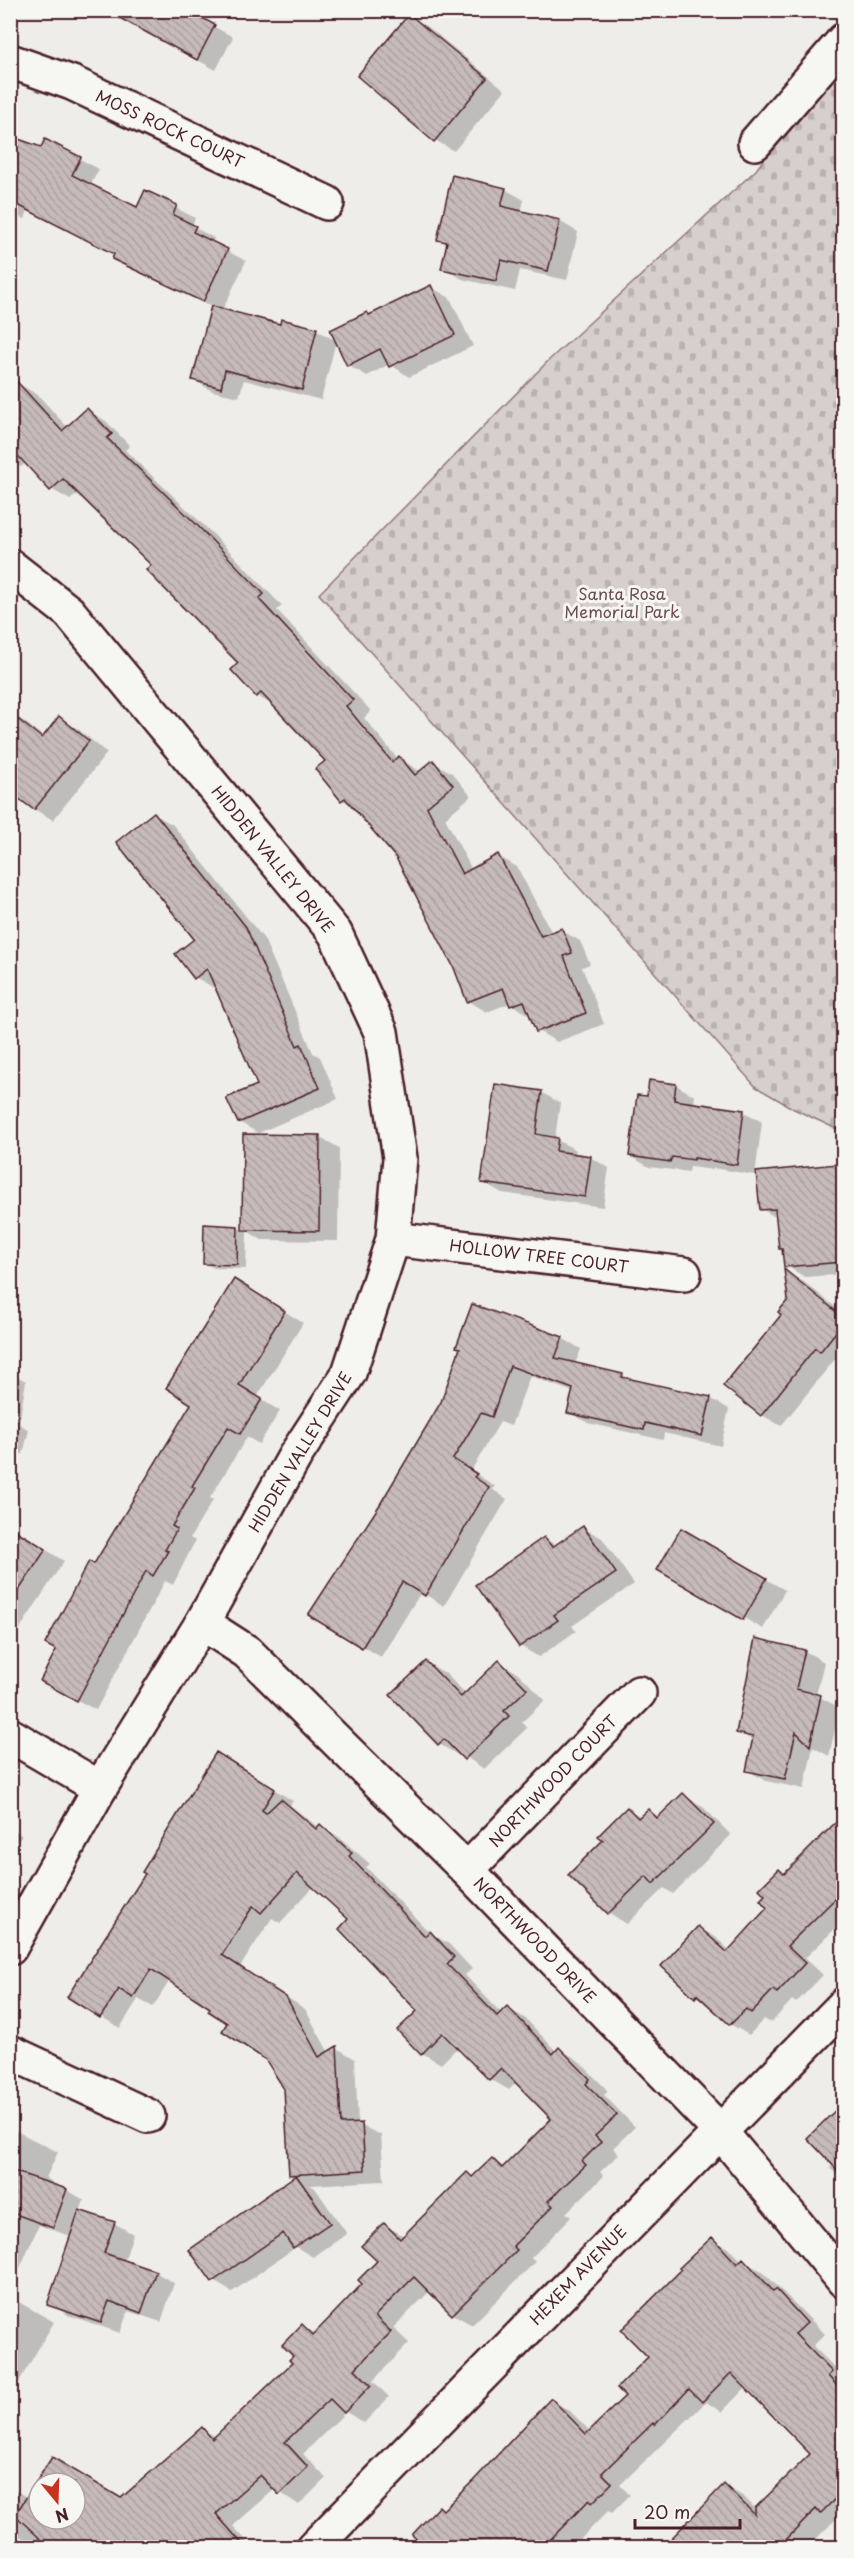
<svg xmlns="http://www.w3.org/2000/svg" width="854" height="2558" viewBox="0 0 854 2558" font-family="'Playpen Sans',sans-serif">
<defs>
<pattern id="cemetery-stones" width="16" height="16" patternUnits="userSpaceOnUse" patternTransform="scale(1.5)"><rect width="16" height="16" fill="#d7cfce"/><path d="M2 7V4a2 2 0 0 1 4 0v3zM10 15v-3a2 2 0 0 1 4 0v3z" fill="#bab1b1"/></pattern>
<pattern id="building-back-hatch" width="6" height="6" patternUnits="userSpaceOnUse" patternTransform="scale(1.5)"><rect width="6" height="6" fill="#c6babb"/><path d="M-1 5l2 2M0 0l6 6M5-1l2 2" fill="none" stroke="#ac9fa1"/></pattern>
</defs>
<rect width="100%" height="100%" fill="#efedea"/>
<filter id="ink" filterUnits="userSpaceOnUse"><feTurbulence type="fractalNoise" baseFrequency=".0167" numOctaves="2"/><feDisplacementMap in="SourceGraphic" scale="12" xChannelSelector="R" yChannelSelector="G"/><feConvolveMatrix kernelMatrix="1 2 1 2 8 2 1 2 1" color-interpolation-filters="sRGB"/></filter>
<g filter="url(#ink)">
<!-- cemetery -->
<polygon fill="url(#cemetery-stones)" stroke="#90777c" stroke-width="1.5" points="843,63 843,1132 794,1109 756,1087 319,594 549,360 756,170 792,121"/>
<!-- shadow -->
<g fill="#0003" fill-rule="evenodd">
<polygon points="106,10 205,10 200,19 233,37 216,70"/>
<polygon points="409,16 428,27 505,90 454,151 435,140"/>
<polygon points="10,137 80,159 99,169 90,186 137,210 146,192 195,218 192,226 214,238 212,243 246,261 222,311 281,326 282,321 317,330 336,341 321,400 244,380 239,397 212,391 194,380 212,307 133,269 114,258 116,254 28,210 25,219 10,214"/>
<polygon points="505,189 524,200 521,212 559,221 578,232 567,280 520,270 515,291 462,279 443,268 448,245 439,240"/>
<polygon points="431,287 450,298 473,346 409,377 390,364 367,376 348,365 367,314 371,316"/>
<polygon points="19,384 38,395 68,428 87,410 106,421 130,446 125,450 214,535 282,606 277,610 371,711 364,718 398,759 399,758 421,772 433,762 452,773 471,796 445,818 472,870 498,856 517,867 552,933 561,930 580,941 590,964 582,967 604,1024 557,1042 538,1031 530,1016 510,1003 487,1012 468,1001 455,967 397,857 354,806 342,800 327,761 276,707 257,696 241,663 153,565 79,493 70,500 51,489 26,462 21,467 10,461 10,390"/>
<polygon points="10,711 44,737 59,718 78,729 107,753 53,820 34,809 10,790"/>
<polygon points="154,814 173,825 264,939 313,1053 320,1057 338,1099 258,1133 239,1122 259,1085 216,987 214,988 195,977 196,939"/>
<polygon points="651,1082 676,1085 695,1096 694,1104 743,1111 762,1122 755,1175 713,1168 713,1170 690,1167 689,1172 649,1167 630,1156 649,1098"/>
<polygon points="541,1092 560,1103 555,1139 576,1150 575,1155 590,1157 609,1168 603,1207 502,1193 483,1182"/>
<polygon points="245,1136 320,1137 339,1148 338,1241 262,1240 247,1231 246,1269 214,1268 204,1263 237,1227 243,1231"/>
<polygon points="836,1166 844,1170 844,1274 805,1277 786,1266 784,1251 780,1249 778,1219 762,1209"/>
<polygon points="786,1272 804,1282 844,1314 844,1357 840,1362 835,1359 781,1426 762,1415 726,1386 783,1315 789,1300"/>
<polygon points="254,1292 303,1323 257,1397 280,1411 259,1444 247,1437 210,1498 213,1500 190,1538 195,1541 173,1585 165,1581 96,1710 60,1691 58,1650 95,1566 193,1403"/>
<polygon points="562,1338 581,1349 575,1364 622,1376 630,1380 710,1398 729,1409 721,1446 664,1433 663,1440 588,1423 569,1412 573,1392 530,1376 511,1426 500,1422 471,1471 495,1486 492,1489 507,1499 444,1606 421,1592 381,1657 362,1646 380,1506 442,1402 461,1349"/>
<polygon points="10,1373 26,1381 19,1424 29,1430 23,1454 10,1456"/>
<polygon points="583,1528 602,1538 634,1584 572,1626 576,1631 539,1657 520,1646 544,1538 557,1546"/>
<polygon points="681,1530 785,1590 763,1629 659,1569"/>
<polygon points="10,1541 35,1543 64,1561 10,1644"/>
<polygon points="805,1651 824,1662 816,1695 840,1708 829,1756 813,1747 804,1789 766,1781 747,1770 754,1741 738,1732"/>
<polygon points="426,1662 445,1673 466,1694 499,1662 518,1673 545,1700 522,1722 527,1728 484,1769 460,1753 458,1755 439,1744"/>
<path d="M235 1765 293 1801 290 1805 319 1828 320 1826 339 1837 370 1864 366 1867 430 1933 449 1944 472 1969 465 1975 502 2014 507 2008 526 2019 557 2052 560 2049 578 2060 608 2091 604 2095 635 2127 613 2148 619 2154 600 2172 604 2176 566 2213 571 2217 531 2258 535 2262 472 2325 453 2314 430 2291 393 2328 409 2343 373 2381 389 2397 364 2423 346 2412 303 2454 326 2478 299 2505 275 2489 233 2526 253 2548H39L10 2530V2487L28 2498 52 2459 121 2500 202 2429 216 2437 295 2363 303 2326 316 2334 364 2284 379 2261 385 2225 404 2236 468 2174 474 2178 492 2160 504 2167 553 2119 517 2082 509 2090 490 2079 458 2047 441 2064 422 2053 419 2011 350 1919 314 1886 280 1923 272 1918 240 1967 305 2009 329 2053 337 2048 355 2059 358 2124 381 2135 384 2181 310 2185 315 2188 347 2234 313 2257 296 2247 232 2292 213 2281 296 2177 290 2174 285 2089 267 2059 213 2008 170 1980 153 2007 138 1999 120 2028 69 1997ZM39 2483H75V2519H39Z"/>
<polygon points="683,1795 702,1806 731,1835 673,1894 664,1888 627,1924 609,1913 605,1840 627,1809 641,1817 648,1811 660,1817"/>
<polygon points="844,1817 844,1920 805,1958 823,1975 796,2003 792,2000 771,2023 764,2019 749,2035 730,2024 710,2005 696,1996 699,1928 717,1938 730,1951 769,1908 779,1871 786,1875"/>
<polygon points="10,1826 22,1836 10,1850"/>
<polygon points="844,2105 844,2182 830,2168 834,2164 809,2138"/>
<polygon points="10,2128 58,2152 46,2178 52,2182 51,2185 67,2190 84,2200 80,2212 114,2223 133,2234 124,2262 155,2272 174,2283 161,2322 128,2311 120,2333 68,2315 49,2304 72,2237 39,2225 15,2279 10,2277"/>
<polygon points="713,2239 731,2250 742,2261 762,2271 825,2334 813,2346 844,2377 844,2520 840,2523 835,2520 807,2548 665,2548 725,2486 744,2497 756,2509 812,2454 746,2387 722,2412 706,2402 620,2485 630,2495 612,2513 608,2511 572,2548 427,2548 414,2535 444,2511 551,2400 570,2411 591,2432 627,2396"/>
<polygon points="10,2297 54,2322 10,2397"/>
</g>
<!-- building -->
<g fill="url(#building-back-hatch)" stroke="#4a1f2b" stroke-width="1.5" fill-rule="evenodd">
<polygon points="105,10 188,10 215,25 197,60"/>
<polygon points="409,14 487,78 434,142 357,76"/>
<polygon points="10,136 41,147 45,139 81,157 72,175 137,207 145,190 177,205 173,215 196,226 193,232 228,249 203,302 112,259 114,254 10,201"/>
<polygon points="452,175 506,188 501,206 560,220 548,271 501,260 496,281 441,269 447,242 437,240"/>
<polygon points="431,285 455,335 389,367 380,349 347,366 330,330 367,312 369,315"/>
<polygon points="211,306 280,324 281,319 317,328 302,390 225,370 221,388 192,380"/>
<polygon points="10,374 62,431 87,408 112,434 107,438 195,523 264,594 259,599 353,700 346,706 392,762 399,756 415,775 433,760 453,785 427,807 462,874 498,854 541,936 562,928 572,953 564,956 586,1013 536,1032 524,1001 510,1006 503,988 467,1002 454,968 396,858 345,798 341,801 315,769 325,761 261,693 256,697 231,670 238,663 146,570 151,565 63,479 50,491 10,447"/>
<polygon points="10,713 42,738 59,716 89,741 34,810 10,792"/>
<polygon points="154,812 246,927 297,1046 301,1044 320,1088 238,1123 226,1098 257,1085 207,969 194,979 175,954 194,939 116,842"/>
<polygon points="649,1080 676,1084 674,1100 744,1110 737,1165 694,1158 694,1160 672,1157 670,1162 629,1156 637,1095 647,1096"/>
<polygon points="495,1084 542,1091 536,1134 558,1138 556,1151 591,1156 585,1197 481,1183"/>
<polygon points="243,1134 320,1135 319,1231 242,1230"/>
<polygon points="837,1164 843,1234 843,1262 784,1267 782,1249 779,1249 775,1209 760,1210 756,1172"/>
<polygon points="204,1224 238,1226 237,1265 203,1264"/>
<polygon points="784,1269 843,1317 843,1323 820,1352 815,1348 761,1416 723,1386 781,1315 778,1312 788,1300"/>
<polygon points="234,1279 285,1311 239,1385 262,1399 240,1434 228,1427 192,1486 195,1488 172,1526 177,1529 165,1550 168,1551 153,1576 146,1571 77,1701 40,1681 56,1650 45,1644 89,1561 94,1564 191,1404 166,1388"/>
<polygon points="472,1304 563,1337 555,1358 623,1374 622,1377 711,1397 702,1436 645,1423 644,1430 567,1413 573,1389 510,1366 492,1417 481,1413 453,1459 477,1474 474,1477 489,1487 425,1596 402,1582 362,1648 308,1615 379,1506 441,1402 460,1348 456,1347"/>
<polygon points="583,1526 616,1573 554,1615 558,1620 519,1647 475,1585 544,1537 552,1547"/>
<polygon points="10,1527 46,1549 10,1604"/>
<polygon points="681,1528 767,1578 743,1620 657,1570"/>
<polygon points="755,1638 805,1650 796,1689 821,1695 810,1746 796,1732 785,1779 746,1771 753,1737 736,1733"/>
<polygon points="499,1660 527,1689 504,1711 509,1716 464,1760 444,1739 438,1745 390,1695 426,1661 461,1697"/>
<path d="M216 1752 275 1789 262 1810 266 1813 281 1799 316 1829 320 1824 352 1853 349 1856 425 1936 430 1931 454 1957 447 1964 497 2016 507 2006 553 2054 559 2047 590 2079 586 2084 617 2115 595 2136 601 2142 582 2161 586 2165 548 2201 553 2206 513 2246 517 2250 452 2315 414 2277 375 2316 391 2332 355 2369 371 2385 344 2413 330 2399 285 2442 308 2467 279 2495 260 2475 216 2514 245 2547H49L15 2515 52 2457 121 2498 202 2427 212 2439 292 2363 289 2360 293 2356 282 2345 302 2324 313 2335 362 2284 358 2280 377 2261 361 2246 384 2223 400 2239 467 2172 472 2177 492 2158 502 2168 551 2119 501 2068 489 2080 442 2033 421 2055 397 2030 417 2011 339 1929 348 1919 297 1873 261 1913 253 1906 222 1955 286 1997 319 2057 337 2046 341 2124 362 2123 365 2170 289 2175 284 2089 266 2060 222 2031 227 2023 208 2011 210 2008 151 1969 133 1998 119 1989 100 2018 67 1997 145 1874 142 1872ZM39 2483H75V2519H39Z"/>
<polygon points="683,1793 714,1824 653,1884 646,1876 608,1914 568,1875 603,1840 598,1836 627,1807 638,1818 648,1809 657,1818"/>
<polygon points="843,1815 843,1891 787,1946 805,1963 777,1993 773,1990 751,2013 746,2009 730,2025 697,1995 695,1998 661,1966 698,1926 727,1952 767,1908 760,1900 765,1895 759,1889 779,1869 784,1874"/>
<polygon points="843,2103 843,2176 807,2138"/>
<polygon points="10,2170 67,2189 53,2228 10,2212"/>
<polygon points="296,2175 330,2223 293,2248 283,2233 212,2282 189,2250"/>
<polygon points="79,2210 115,2222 104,2253 156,2271 141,2313 109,2301 101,2323 47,2305"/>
<polygon points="712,2237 737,2264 743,2258 773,2291 776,2289 807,2323 795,2334 832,2372 828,2376 843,2392 843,2491 820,2514 816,2509 783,2543 787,2547 663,2547 724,2484 755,2515 755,2508 810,2454 731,2373 702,2402 689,2389 655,2425 653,2423 602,2473 612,2483 592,2503 589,2500 543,2547 425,2547 412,2535 439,2506 443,2510 473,2481 551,2398 586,2434 625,2396 617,2388 648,2357 621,2330 681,2270 679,2268"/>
</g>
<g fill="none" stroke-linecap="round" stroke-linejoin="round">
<defs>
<g id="minor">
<polyline points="10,61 72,83 327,203"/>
<polyline points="755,143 844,40"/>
<polyline points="10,566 69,612 335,933 381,1032 400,1158 393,1239 349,1373 295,1456 202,1623 100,1788 10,1948"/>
<polyline points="393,1239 684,1274"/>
<polyline points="202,1623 247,1652 467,1870 719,2130 844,2281"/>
<polyline points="10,1735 100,1788"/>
<polyline points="467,1870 639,1693"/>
<polyline points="10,2052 148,2116"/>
<polyline points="313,2548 844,2005"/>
</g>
</defs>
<!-- minor casing -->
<use href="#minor" stroke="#4a1f2b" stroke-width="38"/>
<!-- minor -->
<use href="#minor" stroke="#f6f6f2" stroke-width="33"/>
</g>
</g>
<g text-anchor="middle" stroke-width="6" stroke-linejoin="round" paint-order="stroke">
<!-- street labels -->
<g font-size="16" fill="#4a1f2b" stroke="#f6f6f2">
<text transform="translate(170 129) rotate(25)" y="6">MOSS ROCK COURT</text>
<text transform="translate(273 859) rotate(51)" y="6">HIDDEN VALLEY DRIVE</text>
<text transform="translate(539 1256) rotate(7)" y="6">HOLLOW TREE COURT</text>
<text transform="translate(300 1452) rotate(-59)" y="6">HIDDEN VALLEY DRIVE</text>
<text transform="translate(553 1781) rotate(-46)" y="6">NORTHWOOD COURT</text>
<text transform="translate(535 1940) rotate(46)" y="6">NORTHWOOD DRIVE</text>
<text transform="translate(578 2275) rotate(-46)" y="6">HEXEM AVENUE</text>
</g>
<!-- park labels -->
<g font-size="16" fill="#6d4b54" stroke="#f6f6f2">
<text x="622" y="600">Santa Rosa<tspan x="622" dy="18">Memorial Park</tspan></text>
</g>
</g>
<!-- margin -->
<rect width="854" height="2558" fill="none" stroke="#f6f6f2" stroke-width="36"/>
<rect x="18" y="18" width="818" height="2522" fill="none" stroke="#4a1f2b" stroke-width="2" filter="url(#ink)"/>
<!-- north arrow -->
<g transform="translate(57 2501) rotate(161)"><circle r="28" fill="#f6f6f2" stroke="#b1a0a2" stroke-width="1.5"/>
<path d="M0-4.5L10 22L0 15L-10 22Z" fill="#c8321e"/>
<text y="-9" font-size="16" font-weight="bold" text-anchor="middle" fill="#4a1f2b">N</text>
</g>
<!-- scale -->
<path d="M635 2519v9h105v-9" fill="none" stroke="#4a1f2b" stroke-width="3"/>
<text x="644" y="2519" font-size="18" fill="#4a1f2b" stroke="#f6f6f2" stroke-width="4.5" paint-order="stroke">20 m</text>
</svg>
